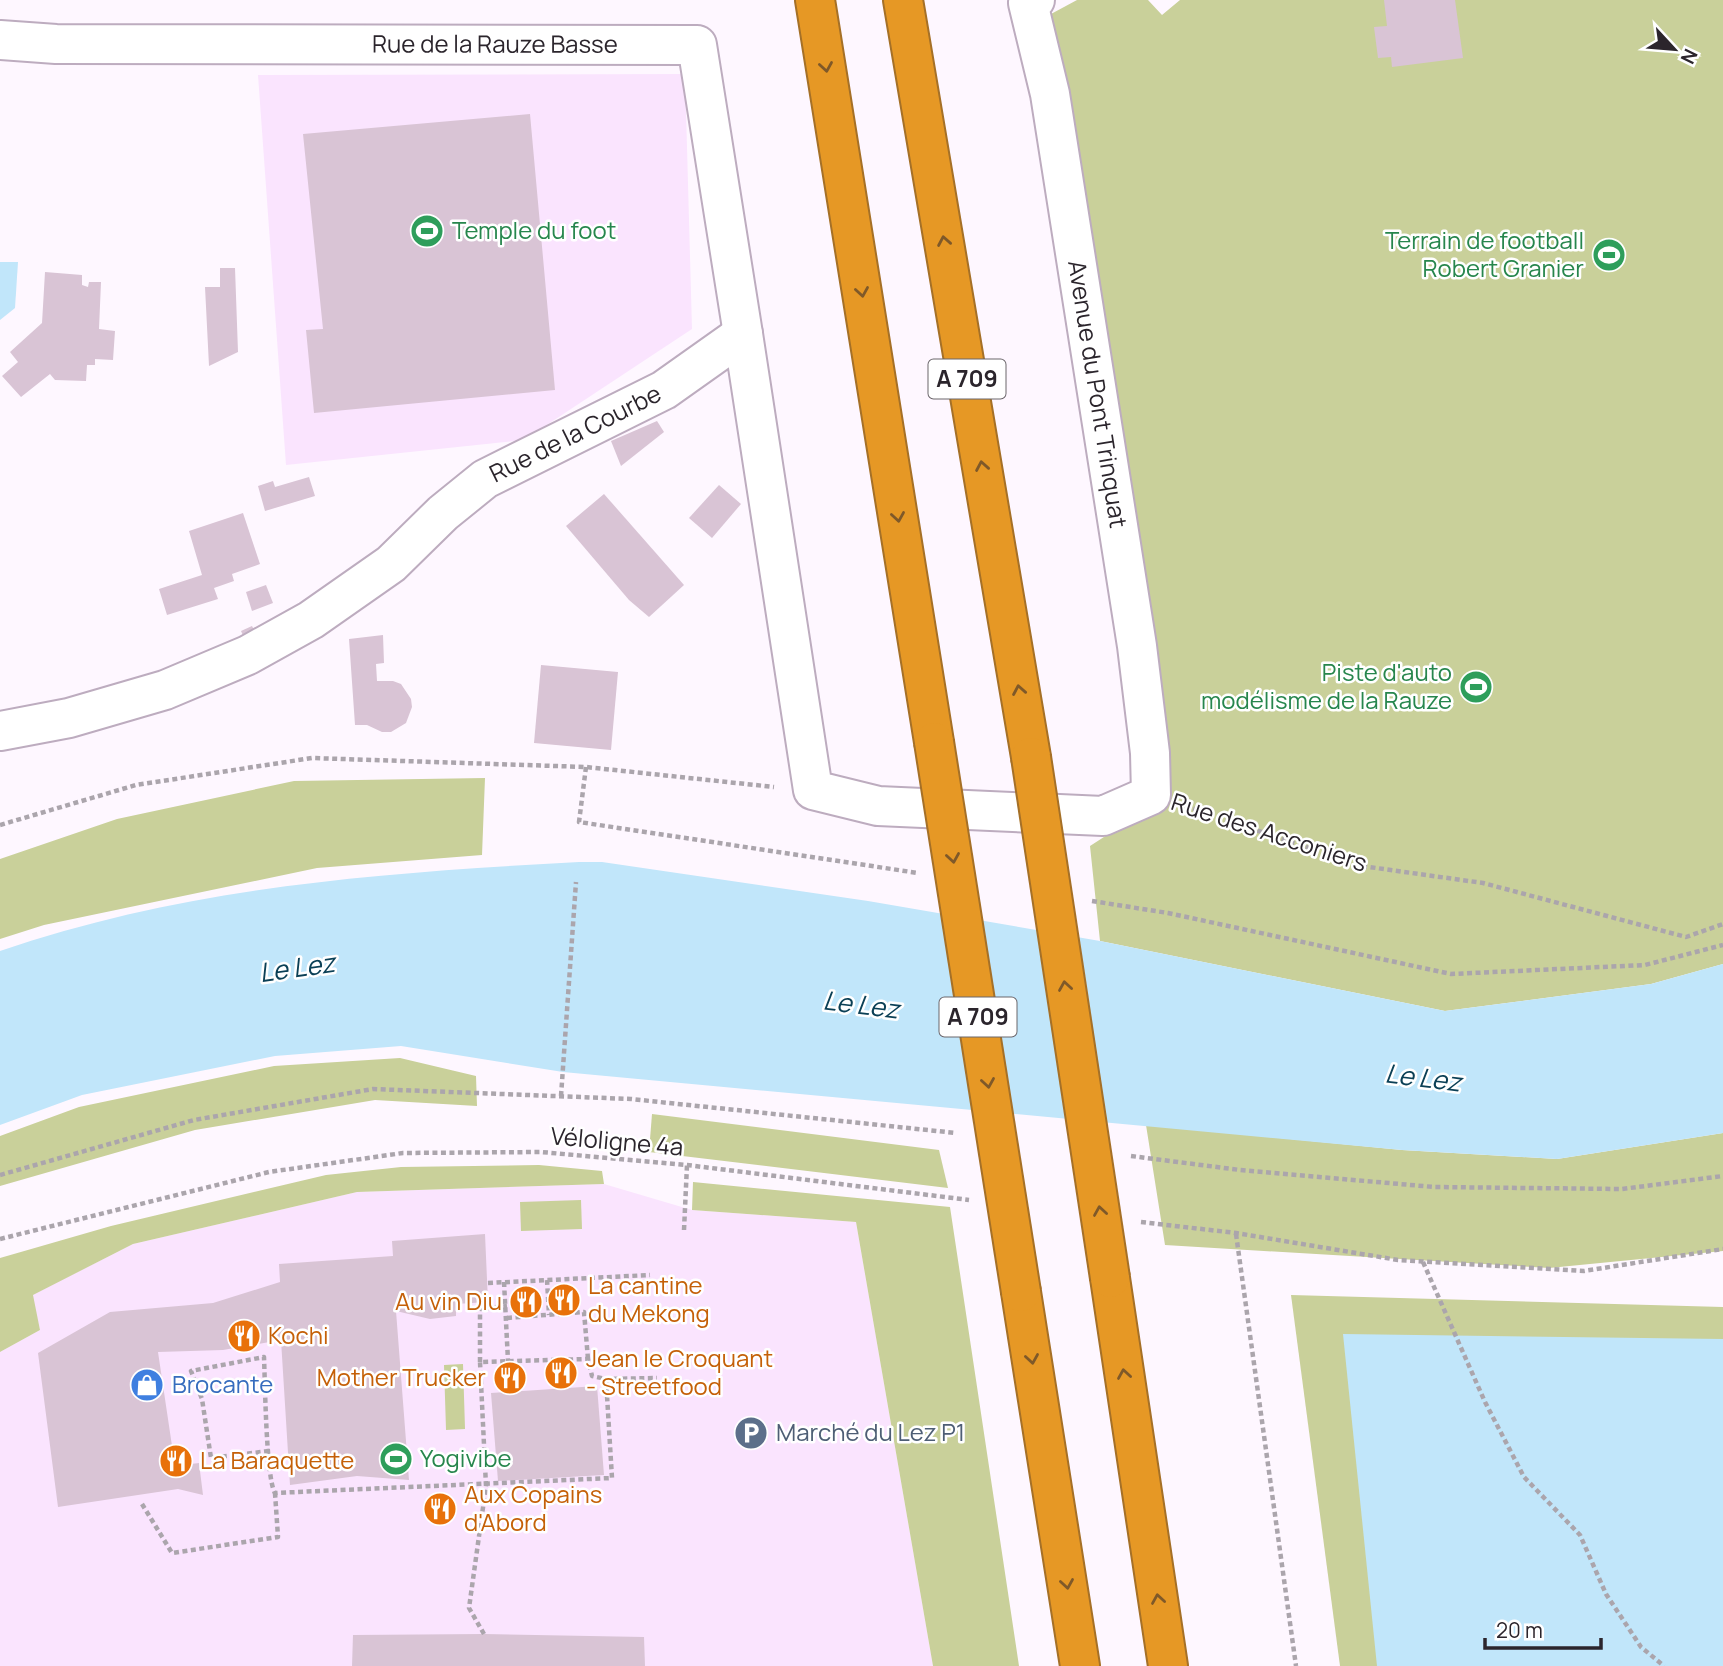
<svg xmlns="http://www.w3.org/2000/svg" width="1723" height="1666" viewBox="0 0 1723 1666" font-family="Manrope,sans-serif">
<rect width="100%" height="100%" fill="#fef7ff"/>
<!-- built -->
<g fill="#fae4fe">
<polygon points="685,74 692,329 524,440 286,465 258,75"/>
<polygon points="604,1184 692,1210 856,1222 933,1666 0,1666 0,1352 40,1330 32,1295 133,1244 357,1192"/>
</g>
<!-- green -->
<g fill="#c9d09a">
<polygon points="1077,0 1148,0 1162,15 1180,0 1723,0 1723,964 1651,984 1445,1011 1100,941 1090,846 1152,806 1098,289 1051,14"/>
<polygon points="485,778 482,855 317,868 44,925 0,939 0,859 117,819 294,781"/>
<polygon points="400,1058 476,1076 477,1106 375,1100 195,1130 0,1186 0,1136 79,1107 274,1066"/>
<polygon points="652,1114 939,1150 948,1188 649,1152"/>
<polygon points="1146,1125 1402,1150 1557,1159 1723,1133 1723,1251 1549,1268 1165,1245"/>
<polygon points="539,1165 602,1171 604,1184 357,1192 133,1244 33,1295 40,1330 0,1352 0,1258 111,1226 326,1175 401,1167"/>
<polygon points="693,1182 950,1207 1019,1666 933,1666 856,1222 692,1210"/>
<polygon points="581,1200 582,1229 521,1231 520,1202"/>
<polygon points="1291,1295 1723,1307 1723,1666 1340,1666"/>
<polygon points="463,1364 465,1429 446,1430 444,1365"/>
</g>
<!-- water -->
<g fill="#c1e6fa">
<polygon points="0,262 18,262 15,308 0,320"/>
<path d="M579 862H602L868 901 1100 941 1445 1011 1651 984 1723 964V1133L1557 1159 1402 1150 563 1072 401 1046 275 1056 82 1095 0 1125V951C191 886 380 873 579 862Z"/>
<polygon points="1343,1334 1723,1339 1723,1666 1377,1666"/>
</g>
<!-- building -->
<g fill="#d9c4d5">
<polygon points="1384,0 1455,0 1463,58 1392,67 1391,57 1378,58 1374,27 1387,26"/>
<polygon points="530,114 555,390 314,413 306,330 323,329 303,134"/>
<polygon points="220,268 235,268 238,352 209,366 205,287 220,287"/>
<polygon points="45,272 82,275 82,285 88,287 89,282 101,282 99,329 115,331 113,360 95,359 95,365 87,365 86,381 55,380 50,374 21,397 2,376 18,362 10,352 42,323"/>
<polygon points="657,421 664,432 621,466 611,441"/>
<polygon points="309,477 315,496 265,511 258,486 273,481 275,487"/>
<polygon points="719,485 741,504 712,538 689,518"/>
<polygon points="604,494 684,585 649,617 629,600 566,526"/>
<polygon points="243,513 260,564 232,574 234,581 214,588 218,599 167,615 159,589 202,575 189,531"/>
<polygon points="266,585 273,603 252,611 246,592"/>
<polygon points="252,626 256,634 245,640 241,631"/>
<polygon points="383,635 384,663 376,664 377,681 393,681 401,684 411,699 412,707 406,723 391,732 382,732 367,725 355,725 349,639"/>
<polygon points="541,665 618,672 611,750 534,743"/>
<polygon points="485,1234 488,1302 456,1304 456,1316 430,1319 396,1311 409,1480 357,1476 290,1485 281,1340 223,1350 158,1352 175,1466 199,1463 203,1495 178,1489 58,1507 38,1353 110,1312 213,1303 280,1282 279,1264 393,1256 392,1241"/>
<polygon points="597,1386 604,1475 498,1481 491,1393"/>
<polygon points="484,1634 644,1637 645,1666 352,1666 353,1635"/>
</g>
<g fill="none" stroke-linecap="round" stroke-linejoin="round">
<defs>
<g id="minor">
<path id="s1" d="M0 40 56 44 697 45 743 334"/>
<path id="s2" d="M0 731 69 718 165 690 248 655 311 620 391 564 443 513 485 479 664 390 743 334 813 790 878 806 1103 816 1151 795 1150 753 1137 646 1050 94 1028 3 1035 0"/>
</g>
<g id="highway">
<polyline points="815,0 934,742"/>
<polyline points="903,0 1031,757"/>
<polyline points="1110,1278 1168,1666"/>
<polyline points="1021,1292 1080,1666"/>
</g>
</defs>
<!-- minor casing -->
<use href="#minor" stroke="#bdacbf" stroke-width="42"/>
<!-- highway casing -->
<use href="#highway" stroke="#a57027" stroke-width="42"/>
<!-- path -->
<g stroke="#aba5ac" stroke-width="4.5" stroke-dasharray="5 3.5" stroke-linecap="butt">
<polyline points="586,767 579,822 918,873"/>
<polyline points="1185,806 1362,866 1483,883 1686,937 1723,924"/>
<polyline points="0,825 136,785 312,758 586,767 774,787"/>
<polyline points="1092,901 1168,913 1451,974 1645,965 1723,945"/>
<polyline points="561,1096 576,882"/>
<polyline points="1131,1156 1240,1170 1434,1187 1622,1189 1723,1176"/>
<polyline points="0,1175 194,1120 373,1089 631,1099 956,1133"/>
<polyline points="1141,1222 1236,1233 1398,1260 1584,1271 1723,1249"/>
<polyline points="684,1230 687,1165"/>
<polyline points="1236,1234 1296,1666"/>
<polyline points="0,1239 269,1172 403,1153 541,1152 687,1165 969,1200"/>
<polyline points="1423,1262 1485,1402 1524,1477 1580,1535 1606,1594 1641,1647 1664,1666"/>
<polyline points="547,1280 549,1315"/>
<polyline points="504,1282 508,1361"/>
<polyline points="488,1283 650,1275"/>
<polyline points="507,1318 584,1312 588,1359"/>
<polyline points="480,1362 480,1309 507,1306"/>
<path d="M269 1451 211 1458 202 1399 191 1371 264 1357C265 1380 266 1479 275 1493L612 1478 606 1379"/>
<polyline points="142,1504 172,1553 278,1537 275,1493"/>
<polyline points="484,1634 469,1608 486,1486 480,1362 588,1359 592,1376 606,1379 657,1378"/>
</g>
<!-- minor -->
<use href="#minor" stroke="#fff" stroke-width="38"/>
<!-- highway -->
<use href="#highway" stroke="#e69825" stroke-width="38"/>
<defs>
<g id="highway-bridge">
<polyline points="934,742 1021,1292"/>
<polyline points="1031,757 1110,1278"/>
</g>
</defs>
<!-- highway-bridge casing -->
<use href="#highway-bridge" stroke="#a57027" stroke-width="42" stroke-linecap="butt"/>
<!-- highway-bridge -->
<use href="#highway-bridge" stroke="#e69825" stroke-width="38"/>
</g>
<!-- one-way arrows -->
<defs><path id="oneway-chevron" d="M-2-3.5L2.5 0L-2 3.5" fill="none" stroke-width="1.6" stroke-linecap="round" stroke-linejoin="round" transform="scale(1.75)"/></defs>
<g stroke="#7f5929">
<use href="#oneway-chevron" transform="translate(826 67) rotate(81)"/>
<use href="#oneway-chevron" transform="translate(944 241) rotate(-100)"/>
<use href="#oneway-chevron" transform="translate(862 292) rotate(81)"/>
<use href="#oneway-chevron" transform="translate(982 466) rotate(-100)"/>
<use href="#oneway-chevron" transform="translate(898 517) rotate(81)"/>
<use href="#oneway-chevron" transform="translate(1019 690) rotate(-100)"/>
<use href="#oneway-chevron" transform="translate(953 858) rotate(81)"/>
<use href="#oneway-chevron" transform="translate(1065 986) rotate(-99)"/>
<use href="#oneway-chevron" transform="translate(988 1083) rotate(81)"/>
<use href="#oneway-chevron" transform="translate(1100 1211) rotate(-99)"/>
<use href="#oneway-chevron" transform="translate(1032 1359) rotate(81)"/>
<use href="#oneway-chevron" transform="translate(1124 1374) rotate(-99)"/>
<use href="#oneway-chevron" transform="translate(1067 1584) rotate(81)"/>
<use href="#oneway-chevron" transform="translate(1158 1599) rotate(-99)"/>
</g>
<!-- icons -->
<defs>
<symbol id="stadium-disc" viewBox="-11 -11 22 22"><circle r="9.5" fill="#2e9e5b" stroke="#fff"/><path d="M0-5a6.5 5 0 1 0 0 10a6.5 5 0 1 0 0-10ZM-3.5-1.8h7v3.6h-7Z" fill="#fff"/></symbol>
<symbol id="restaurant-disc" viewBox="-11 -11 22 22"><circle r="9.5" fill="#e8710a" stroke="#fff"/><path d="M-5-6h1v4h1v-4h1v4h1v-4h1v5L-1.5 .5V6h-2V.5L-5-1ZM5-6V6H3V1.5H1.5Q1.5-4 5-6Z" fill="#fff"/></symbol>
<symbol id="shop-disc" viewBox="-11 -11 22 22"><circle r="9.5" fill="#3f7fe0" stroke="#fff"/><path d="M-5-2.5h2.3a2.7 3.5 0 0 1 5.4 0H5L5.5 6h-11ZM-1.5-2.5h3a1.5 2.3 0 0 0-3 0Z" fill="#fff"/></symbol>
<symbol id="parking-disc" viewBox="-11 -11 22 22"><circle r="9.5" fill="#5c6f8a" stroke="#fff"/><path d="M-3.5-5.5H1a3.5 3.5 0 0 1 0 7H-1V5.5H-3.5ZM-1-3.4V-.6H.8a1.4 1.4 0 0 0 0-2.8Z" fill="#fff"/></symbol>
</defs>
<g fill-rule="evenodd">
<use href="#stadium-disc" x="408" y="212" width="38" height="38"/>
<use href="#stadium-disc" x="1590" y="236" width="38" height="38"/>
<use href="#stadium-disc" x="1457" y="668" width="38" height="38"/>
<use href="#restaurant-disc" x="545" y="1281" width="38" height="38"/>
<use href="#restaurant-disc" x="507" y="1283" width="38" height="38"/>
<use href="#restaurant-disc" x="225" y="1317" width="38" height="38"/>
<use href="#restaurant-disc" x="542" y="1354" width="38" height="38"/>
<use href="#restaurant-disc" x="491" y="1359" width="38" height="38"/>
<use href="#shop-disc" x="128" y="1366" width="38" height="38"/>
<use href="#parking-disc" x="732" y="1414" width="38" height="38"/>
<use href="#stadium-disc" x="377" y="1440" width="38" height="38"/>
<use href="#restaurant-disc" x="157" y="1442" width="38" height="38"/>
<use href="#restaurant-disc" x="421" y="1490" width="38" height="38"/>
</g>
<g text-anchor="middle" stroke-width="5" stroke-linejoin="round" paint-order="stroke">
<!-- shield labels -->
<g fill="#fff" stroke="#6b666b" stroke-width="2">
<rect x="928.5" y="359.5" width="77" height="39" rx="5"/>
<rect x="939.5" y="997.5" width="77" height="39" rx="5"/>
</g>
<g font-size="23" font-weight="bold" fill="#2b252c">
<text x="967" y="387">A 709</text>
<text x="978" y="1025">A 709</text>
</g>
<!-- street labels -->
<g font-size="24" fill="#2b252c" stroke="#fff">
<text dy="8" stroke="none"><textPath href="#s1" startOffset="495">Rue de la Rauze Basse</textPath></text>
<text transform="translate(1097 394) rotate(81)" y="8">Avenue du Pont Trinquat</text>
<text dy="8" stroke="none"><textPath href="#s2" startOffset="658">Rue de la Courbe</textPath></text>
<text transform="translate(1269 833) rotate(18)" y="8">Rue des Acconiers</text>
<text transform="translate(617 1142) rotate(5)" y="8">Véloligne 4a</text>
</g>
<!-- leisure labels -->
<g font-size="24" fill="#27864d" stroke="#fff" text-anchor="start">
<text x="452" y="239">Temple du foot</text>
<text x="1584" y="249" text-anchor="end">Terrain de football<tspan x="1584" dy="28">Robert Granier</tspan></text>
<text x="1452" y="681" text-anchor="end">Piste d'auto<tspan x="1452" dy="28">modélisme de la Rauze</tspan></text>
<text x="420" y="1467">Yogivibe</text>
</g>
<!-- food labels -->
<g font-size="24" fill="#c56008" stroke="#fff" text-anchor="start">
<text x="588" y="1294">La cantine<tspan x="588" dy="28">du Mekong</tspan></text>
<text x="502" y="1310" text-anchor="end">Au vin Diu</text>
<text x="268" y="1344">Kochi</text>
<text x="586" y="1367">Jean le Croquant<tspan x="586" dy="28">- Streetfood</tspan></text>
<text x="486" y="1386" text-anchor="end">Mother Trucker</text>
<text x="200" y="1469">La Baraquette</text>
<text x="464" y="1503">Aux Copains<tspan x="464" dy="28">d'Abord</tspan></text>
</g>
<!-- shop labels -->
<g font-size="24" fill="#366cbe" stroke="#fff" text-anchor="start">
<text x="172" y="1393">Brocante</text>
</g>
<!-- service labels -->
<g font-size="24" fill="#4e5e75" stroke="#fff" text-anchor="start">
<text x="776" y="1441">Marché du Lez P1</text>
</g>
<!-- water labels -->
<g font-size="26" font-style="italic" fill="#0b4056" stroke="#fff">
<text transform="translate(297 968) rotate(-8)" y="9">Le Lez</text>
<text transform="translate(861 1005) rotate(7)" y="9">Le Lez</text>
<text transform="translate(1423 1078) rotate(7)" y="9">Le Lez</text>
</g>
</g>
<!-- north arrow -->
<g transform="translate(1674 49) rotate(116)" stroke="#ffffff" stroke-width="5" paint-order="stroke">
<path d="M0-5L12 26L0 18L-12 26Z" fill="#2b252c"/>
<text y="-10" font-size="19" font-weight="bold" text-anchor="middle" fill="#2b252c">N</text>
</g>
<!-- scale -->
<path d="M1485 1638v10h116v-10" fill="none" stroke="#2b252c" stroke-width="3.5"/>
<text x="1496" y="1638" font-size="21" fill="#2b252c" stroke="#ffffff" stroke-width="5" paint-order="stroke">20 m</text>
</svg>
